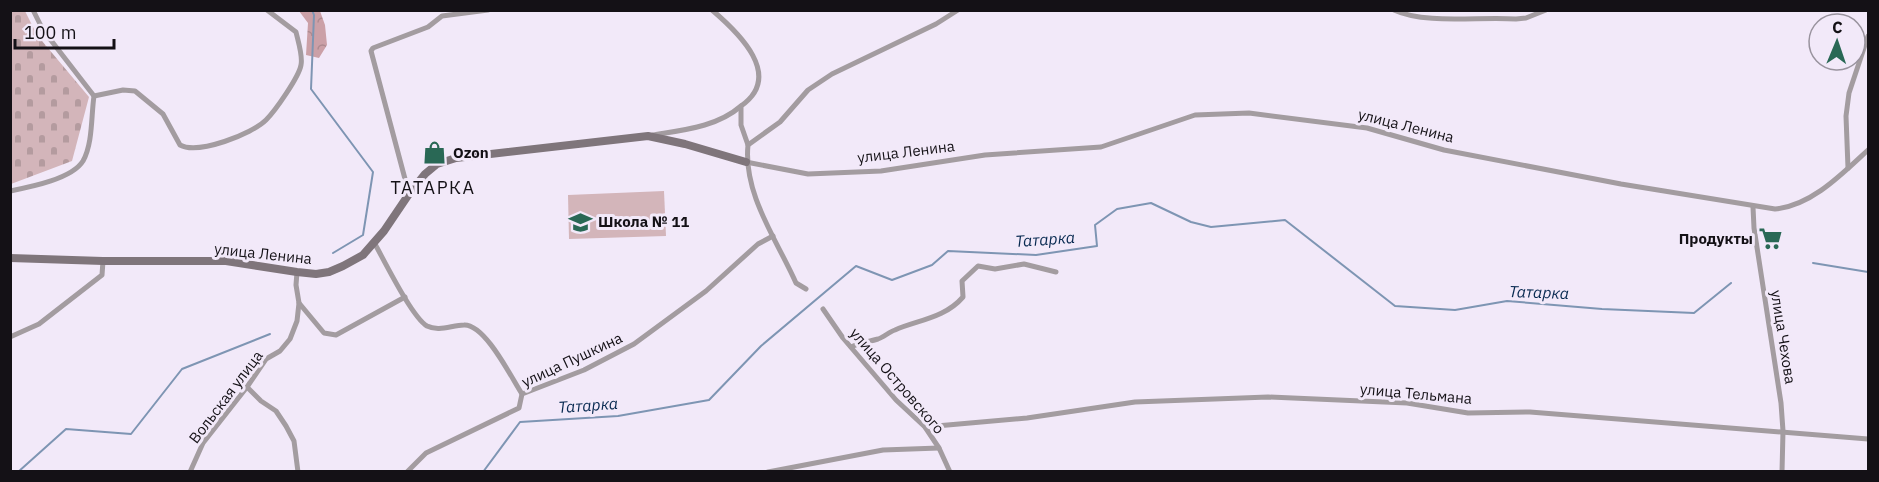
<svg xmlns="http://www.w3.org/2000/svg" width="1879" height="482" viewBox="0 0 1879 482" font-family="'IBM Plex Sans',sans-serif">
<defs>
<pattern id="forest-crowns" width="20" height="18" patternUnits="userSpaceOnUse" patternTransform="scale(1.5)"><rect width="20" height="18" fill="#cba0a7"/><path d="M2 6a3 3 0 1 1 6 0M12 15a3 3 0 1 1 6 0" fill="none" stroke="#ad898f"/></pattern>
<pattern id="cemetery-stones" width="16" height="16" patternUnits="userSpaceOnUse" patternTransform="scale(1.5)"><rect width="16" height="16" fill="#d3b5ba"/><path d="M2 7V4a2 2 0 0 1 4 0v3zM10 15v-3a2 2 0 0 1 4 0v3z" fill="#b49b9f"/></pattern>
</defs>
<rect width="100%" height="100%" fill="#f2e9f9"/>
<!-- grass -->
<polygon fill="#d3b5ba" points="664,191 666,236 569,239 568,195"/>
<!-- forest -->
<polygon fill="url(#forest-crowns)" points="299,11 320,11 325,25 327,45 319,58 306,55 308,23"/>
<!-- cemetery -->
<polygon fill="url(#cemetery-stones)" points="10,11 25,11 37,35 89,97 72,161 11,184"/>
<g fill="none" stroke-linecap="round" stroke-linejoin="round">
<!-- stream -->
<g stroke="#7e95b3" stroke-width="2">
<polyline points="312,10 314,15 311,89 373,172 363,235 333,253"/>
<polyline points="1813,263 1868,272"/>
<polyline points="18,472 66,429 131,434 182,369 270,334"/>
<polyline points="483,472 520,422 618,416 709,400 761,346 856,266 892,280 932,265 948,251 1036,255 1097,246 1095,225 1117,209 1151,203 1191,222 1211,227 1285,220 1395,306 1455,310 1507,301 1602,309 1694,313 1731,283"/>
</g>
<!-- street -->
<g stroke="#a39ca0" stroke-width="5">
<path d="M33 10 43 30 94 96 123 90 135 91 163 114 180 145C198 155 252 134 266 120 275 111 299 77 301 65 303 56 298 41 296 32L267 10"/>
<path d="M712 10C739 33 784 76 741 106V125L748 145"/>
<path d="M1394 10C1426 25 1481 16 1516 19L1526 18 1546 10"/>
<path d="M653 135C683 130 717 127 741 106"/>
<path d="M746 162 808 174 881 171 985 155 1101 147 1195 115 1249 113 1367 128 1444 150 1621 184 1775 209C1811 206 1842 174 1868 150"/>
<polyline points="1848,168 1846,116 1849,93 1868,36"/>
<path d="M10 191C30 187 72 179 83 161 93 143 91 116 94 96"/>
<polyline points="409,194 371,51 373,48 428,27 442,16 488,10"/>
<polyline points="1753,207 1754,228 1781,403 1783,431 1782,472"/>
<path d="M375 244C385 262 412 317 427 326 439 332 452 325 464 325 485 324 511 377 522 394"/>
<path d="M806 289 796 283C777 240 743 194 748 145L780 122 808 90 832 74 936 24 958 10"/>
<polyline points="299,303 324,333 336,335 405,297"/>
<polyline points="823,309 843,338 896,400 925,427 939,448 950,472"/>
<polyline points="10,337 39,324 102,275 103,261"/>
<path d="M851 347C861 342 868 342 878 339 884 337 889 332 895 330 918 320 945 318 963 297L962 281 978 266 995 269 1024 264 1056 272"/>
<polyline points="247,387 261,401 276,411 286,426 294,441 298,472"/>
<polyline points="925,427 1027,418 1135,402 1268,397 1407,403 1468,413 1530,412 1868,439"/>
<polyline points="190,472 203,443 247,387 266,359 280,351 290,339 297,321 299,303 296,285 297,272"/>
<polyline points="407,472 426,453 519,408 522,394 584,370 634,344 706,291 758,244 773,236"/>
<polyline points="768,472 883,450 939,448"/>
</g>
<!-- secondary -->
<polyline stroke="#7f757b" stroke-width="8" points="10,258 103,261 226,261 297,272 316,274 329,272 343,266 363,255 384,231 409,194 425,174 437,164 456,158 648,136 685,144 746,162"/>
</g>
<!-- icons -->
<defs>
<symbol id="shop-bare" viewBox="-9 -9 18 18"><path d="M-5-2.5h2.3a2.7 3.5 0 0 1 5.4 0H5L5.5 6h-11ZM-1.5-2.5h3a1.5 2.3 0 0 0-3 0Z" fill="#296855" stroke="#f2e9f9" stroke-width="2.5" paint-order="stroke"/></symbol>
<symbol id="school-bare" viewBox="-9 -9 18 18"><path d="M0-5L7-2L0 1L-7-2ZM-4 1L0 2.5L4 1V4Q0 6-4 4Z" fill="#296855" stroke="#f2e9f9" stroke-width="2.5" paint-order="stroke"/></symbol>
<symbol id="supermarket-bare" viewBox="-9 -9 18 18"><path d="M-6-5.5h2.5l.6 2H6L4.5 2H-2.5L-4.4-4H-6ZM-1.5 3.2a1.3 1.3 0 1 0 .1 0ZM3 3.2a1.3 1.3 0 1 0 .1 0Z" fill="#296855" stroke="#f2e9f9" stroke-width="2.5" paint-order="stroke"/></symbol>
</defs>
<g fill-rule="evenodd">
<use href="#shop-bare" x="418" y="136" width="33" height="33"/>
<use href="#school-bare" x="564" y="206" width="33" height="33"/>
<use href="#supermarket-bare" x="1754" y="222" width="33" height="33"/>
</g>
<g text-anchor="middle" stroke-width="6" stroke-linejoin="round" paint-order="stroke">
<!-- street labels -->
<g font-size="15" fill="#141116" stroke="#f2e9f9">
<text transform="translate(1406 126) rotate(14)" y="5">улица Ленина</text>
<text transform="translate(906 152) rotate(-7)" y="5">улица Ленина</text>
<text transform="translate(263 254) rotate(6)" y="5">улица Ленина</text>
<text transform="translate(1783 337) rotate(81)" y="5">улица Чехова</text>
<text transform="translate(572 360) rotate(-25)" y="5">улица Пушкина</text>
<text transform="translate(897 381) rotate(49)" y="5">улица Островского</text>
<text transform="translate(1416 394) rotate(5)" y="5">улица Тельмана</text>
<text transform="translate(226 397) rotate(-53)" y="5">Вольская улица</text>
</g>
<!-- poi labels -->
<g font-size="15" font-weight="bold" fill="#141116" stroke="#f2e9f9" text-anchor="start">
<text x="453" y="158">Ozon</text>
<text x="598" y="227">Школа № 11</text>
<text x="1753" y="244" text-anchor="end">Продукты</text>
</g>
<!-- water labels -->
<g font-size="16" font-style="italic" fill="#072950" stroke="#f2e9f9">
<text transform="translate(1045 239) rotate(-4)" y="6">Татарка</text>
<text transform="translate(1539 292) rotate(2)" y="6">Татарка</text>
<text transform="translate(588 405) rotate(-4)" y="6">Татарка</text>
</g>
<!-- quarter labels -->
<g font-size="18" letter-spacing="1.5" fill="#141116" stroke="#f2e9f9">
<text x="433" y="194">ТАТАРКА</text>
</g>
</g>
<!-- border -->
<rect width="1879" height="482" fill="none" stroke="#141116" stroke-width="24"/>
<!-- north arrow -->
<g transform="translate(1837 42) rotate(2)"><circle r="28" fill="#f2e9f9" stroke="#99939e" stroke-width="1.5"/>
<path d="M0-4.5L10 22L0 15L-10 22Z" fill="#296855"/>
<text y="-9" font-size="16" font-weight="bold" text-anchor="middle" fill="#141116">С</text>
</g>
<!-- scale -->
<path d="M15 39v9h99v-9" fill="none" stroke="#141116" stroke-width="3"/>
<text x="24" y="39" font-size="18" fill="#141116" stroke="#f2e9f9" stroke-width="4.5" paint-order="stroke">100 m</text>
</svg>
